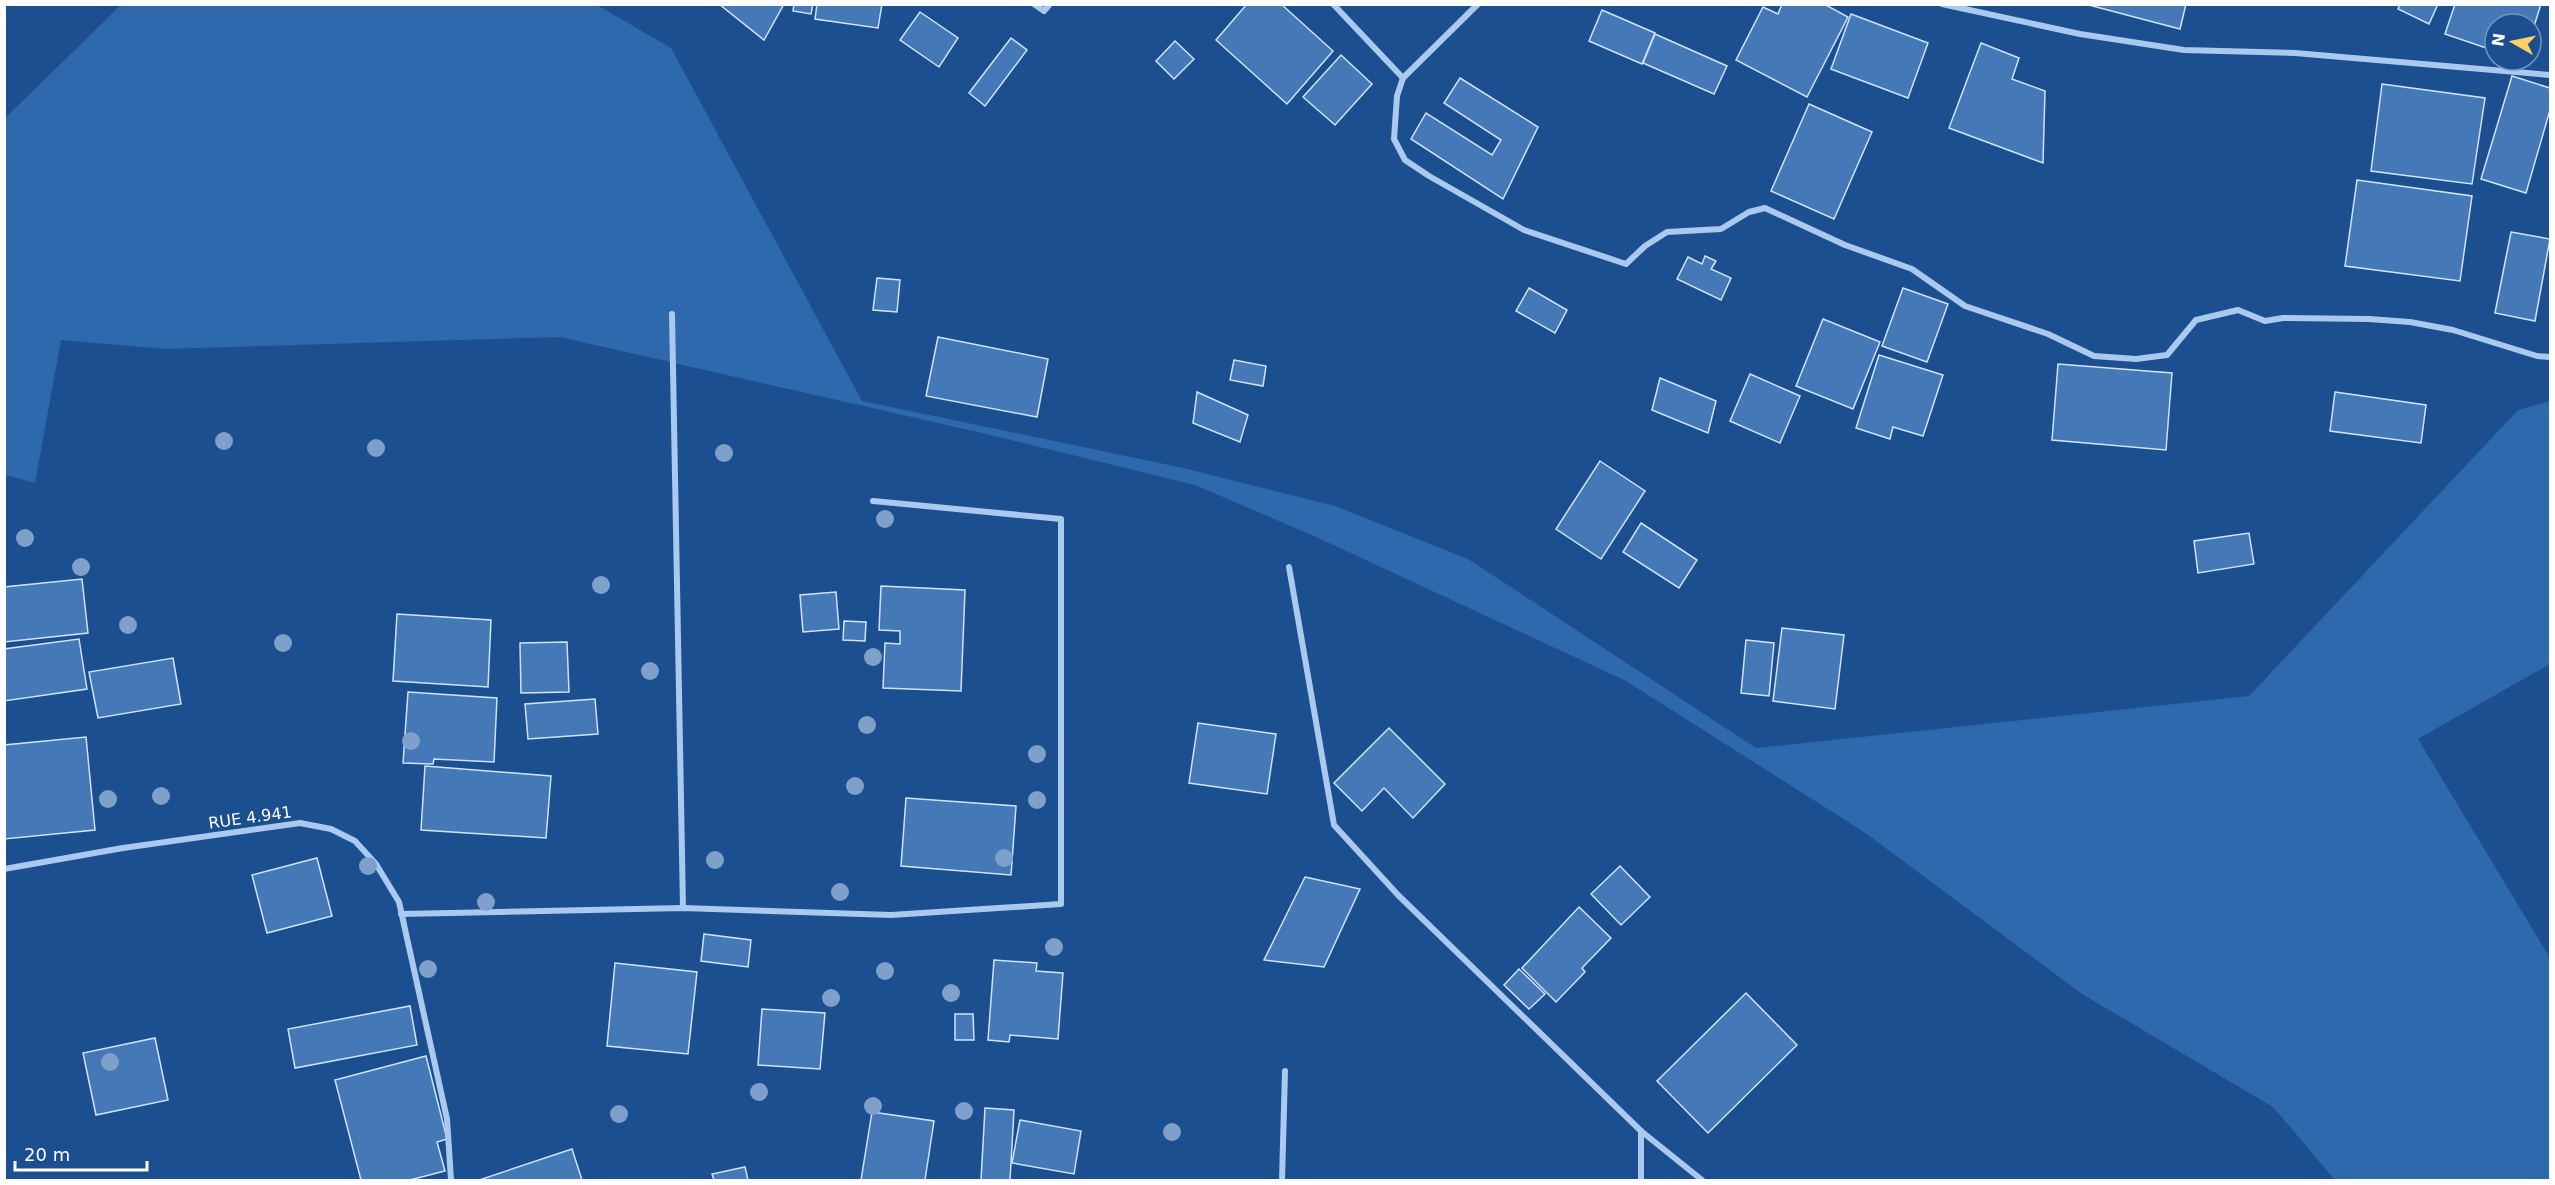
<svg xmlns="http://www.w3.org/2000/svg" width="2555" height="1185" viewBox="0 0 2555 1185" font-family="'DejaVu Sans',sans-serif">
<rect width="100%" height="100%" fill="#1b4f8f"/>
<!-- green -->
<polygon fill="#2e69ad" points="121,5 597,5 671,48 862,401 1188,469 1335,506 1468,559 1756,748 2249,696 2518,410 2550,401 2550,664 2418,739 2550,958 2550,1180 2335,1180 2273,1107 2082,994 1864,832 1626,681 1314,536 1195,485 982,433 560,337 164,349 61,340 35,483 5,475 4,119"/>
<!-- building -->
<g fill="#4478b7" stroke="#cfe3fa" stroke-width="1.5">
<polygon points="719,4 784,4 764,40"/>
<polygon points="794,4 813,4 811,14 793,11"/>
<polygon points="817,4 882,4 878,28 815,19"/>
<polygon points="1247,4 1281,4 1333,51 1287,104 1216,40"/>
<polygon points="1782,4 1824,4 1848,17 1807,97 1736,60 1763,7 1778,14"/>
<polygon points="2085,4 2186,4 2180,29"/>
<polygon points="2400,4 2438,4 2429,24 2398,9"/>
<polygon points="2455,4 2541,4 2531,36 2531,24 2495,24 2495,51 2445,34"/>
<polygon points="1602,10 1655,33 1642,64 1589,41"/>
<polygon points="920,12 958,38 939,67 900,40"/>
<polygon points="1851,14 1928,43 1908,98 1831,69"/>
<polygon points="1655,34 1727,66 1714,94 1643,63"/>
<polygon points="1011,38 1027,50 985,106 969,93"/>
<polygon points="1175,41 1194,59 1174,79 1156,61"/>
<polygon points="1981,43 2019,58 2012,79 2045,91 2043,163 1949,128"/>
<polygon points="1341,55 1372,84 1335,125 1303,97"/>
<polygon points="2512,76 2550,88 2550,110 2526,193 2481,179"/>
<polygon points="1460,78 1538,127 1503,199 1411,139 1426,113 1492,155 1501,140 1444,103"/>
<polygon points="2382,84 2485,98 2472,184 2371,171"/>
<polygon points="1809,104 1872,132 1834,219 1771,191"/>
<polygon points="2357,180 2472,196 2460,281 2345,266"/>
<polygon points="2511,232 2550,239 2535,321 2495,313"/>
<polygon points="1705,256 1716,261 1711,269 1731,278 1721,300 1677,279 1688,257 1702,264"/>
<polygon points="877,278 900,280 897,312 873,310"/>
<polygon points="1529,288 1567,310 1555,333 1516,311"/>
<polygon points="1903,288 1948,304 1927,362 1882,346"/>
<polygon points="1823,319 1880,342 1853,409 1796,386"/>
<polygon points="938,337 1048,359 1037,417 926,396"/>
<polygon points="1879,355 1943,375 1923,436 1893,427 1890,439 1856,428"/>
<polygon points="1234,360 1266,366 1263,386 1230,380"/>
<polygon points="2058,364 2172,373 2166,450 2052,440"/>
<polygon points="1750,374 1800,396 1780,443 1730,421"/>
<polygon points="1660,378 1716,401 1708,433 1652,410"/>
<polygon points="1197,392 1248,415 1240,442 1193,423"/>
<polygon points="2335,392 2426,405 2421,443 2330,431"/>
<polygon points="1600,461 1645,491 1601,559 1556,529"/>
<polygon points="1641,523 1697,560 1679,588 1623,552"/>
<polygon points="2249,533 2254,564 2198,573 2194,541"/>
<polygon points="82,579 88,633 4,642 4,587"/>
<polygon points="881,586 965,590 961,691 883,688 885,643 900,644 900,631 879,630"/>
<polygon points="836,592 839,629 803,632 800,595"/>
<polygon points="397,614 491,620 488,687 393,681"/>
<polygon points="844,621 866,622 865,641 843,640"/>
<polygon points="1782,628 1844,635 1835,709 1773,701"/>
<polygon points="79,639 87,689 4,701 4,649"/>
<polygon points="1746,640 1774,643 1769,696 1741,693"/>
<polygon points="567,642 569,692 521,693 520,643"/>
<polygon points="173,658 181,704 98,718 89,672"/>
<polygon points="408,692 497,698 494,762 434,759 433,764 403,763"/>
<polygon points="595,699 598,734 528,739 525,704"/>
<polygon points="1198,723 1276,734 1267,794 1189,783"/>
<polygon points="1389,728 1445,784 1413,818 1384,788 1362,811 1334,783"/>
<polygon points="86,737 95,830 4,839 4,745"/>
<polygon points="425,766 551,776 546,838 421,830"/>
<polygon points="906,798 1016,806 1011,875 901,866"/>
<polygon points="317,858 332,916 267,933 252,875"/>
<polygon points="1620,866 1650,897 1621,925 1591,894"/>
<polygon points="1305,877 1360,889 1324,967 1264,960"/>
<polygon points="1579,907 1611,938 1582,968 1585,972 1556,1002 1522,968"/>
<polygon points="704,934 751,940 748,967 701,961"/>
<polygon points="994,960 1037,963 1036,971 1063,973 1058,1039 1010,1035 1009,1042 988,1040"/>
<polygon points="615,963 697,972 688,1054 607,1046"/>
<polygon points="1519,969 1545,994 1529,1009 1504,985"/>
<polygon points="1746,993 1797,1045 1708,1133 1657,1081"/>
<polygon points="410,1006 417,1045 295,1068 288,1029"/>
<polygon points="762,1009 825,1013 820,1069 758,1065"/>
<polygon points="955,1014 973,1014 974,1040 955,1040"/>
<polygon points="155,1038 168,1100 96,1115 83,1053"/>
<polygon points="426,1056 447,1139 437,1142 445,1171 410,1180 361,1180 335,1080"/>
<polygon points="985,1108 1014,1110 1010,1180 981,1180"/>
<polygon points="872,1112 934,1121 925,1180 861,1180"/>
<polygon points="1020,1120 1081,1131 1074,1174 1012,1163"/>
<polygon points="572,1149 582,1180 483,1180 482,1179"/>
<polygon points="745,1167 748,1180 714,1180 712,1174"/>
</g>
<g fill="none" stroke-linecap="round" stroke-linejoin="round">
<!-- street -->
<g stroke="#a9c9ee" stroke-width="6">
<polyline points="1034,4 1044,11 1050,4"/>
<polyline points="1333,4 1403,78"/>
<polyline points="1478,4 1403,78 1397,96 1394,139 1405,160 1429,176 1524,230 1626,264 1645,246 1667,232 1721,229 1749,212 1765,208 1845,245 1912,269 1965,306 2048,334 2094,356 2136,359 2167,355 2196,320 2238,310 2265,321 2283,318 2369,319 2410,322 2453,330 2537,356 2550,357"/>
<polyline points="1942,4 2080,34 2184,50 2295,53 2550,75"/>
<polyline points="672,314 683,908"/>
<polyline points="1289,567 1334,825 1398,895 1641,1131 1641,1180"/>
<polyline points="4,869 123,848 300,823 331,829 355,841 376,864 399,902 447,1119 451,1180"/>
<polyline points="401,914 683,908 891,915 1061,904 1061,519 873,501"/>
<polyline points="1641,1131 1702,1180"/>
<polyline points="1282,1180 1285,1071"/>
</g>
</g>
<!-- trees -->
<g fill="#7ea0ca">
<circle cx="224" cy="441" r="9"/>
<circle cx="376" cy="448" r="9"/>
<circle cx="724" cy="453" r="9"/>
<circle cx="885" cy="519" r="9"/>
<circle cx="25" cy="538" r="9"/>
<circle cx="81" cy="567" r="9"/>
<circle cx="601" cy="585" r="9"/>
<circle cx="128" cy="625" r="9"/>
<circle cx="283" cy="643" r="9"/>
<circle cx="873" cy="657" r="9"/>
<circle cx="650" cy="671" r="9"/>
<circle cx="867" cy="725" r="9"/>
<circle cx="411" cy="741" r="9"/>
<circle cx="1037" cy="754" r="9"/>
<circle cx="855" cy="786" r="9"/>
<circle cx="161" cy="796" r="9"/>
<circle cx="108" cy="799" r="9"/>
<circle cx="1037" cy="800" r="9"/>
<circle cx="1004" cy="858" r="9"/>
<circle cx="715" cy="860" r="9"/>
<circle cx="368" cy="866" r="9"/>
<circle cx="840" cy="892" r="9"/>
<circle cx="486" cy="902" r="9"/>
<circle cx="1054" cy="947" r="9"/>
<circle cx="428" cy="969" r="9"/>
<circle cx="885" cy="971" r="9"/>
<circle cx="951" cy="993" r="9"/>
<circle cx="831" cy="998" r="9"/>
<circle cx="110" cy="1062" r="9"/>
<circle cx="759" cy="1092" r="9"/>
<circle cx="873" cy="1106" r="9"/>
<circle cx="964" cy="1111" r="9"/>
<circle cx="619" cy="1114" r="9"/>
<circle cx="1172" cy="1132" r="9"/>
</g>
<g text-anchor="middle" stroke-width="4.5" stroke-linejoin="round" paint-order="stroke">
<!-- street labels -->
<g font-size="16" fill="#fff" stroke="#1b4f8f">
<text transform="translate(250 817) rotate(-8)" y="6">RUE 4.941</text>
</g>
</g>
<!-- border -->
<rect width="2555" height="1185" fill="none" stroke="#ffffff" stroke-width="12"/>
<!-- north arrow -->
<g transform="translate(2513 42) rotate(279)"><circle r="28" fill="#1b4f8f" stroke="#7695bc" stroke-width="1.5"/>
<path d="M0-4.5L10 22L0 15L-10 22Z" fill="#ffd166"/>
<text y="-9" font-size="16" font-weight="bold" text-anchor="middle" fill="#ffffff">N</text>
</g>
<!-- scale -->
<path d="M15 1161v9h132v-9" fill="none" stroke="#ffffff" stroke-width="3"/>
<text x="24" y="1161" font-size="18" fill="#ffffff" stroke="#1b4f8f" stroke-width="4.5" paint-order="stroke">20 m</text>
</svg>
